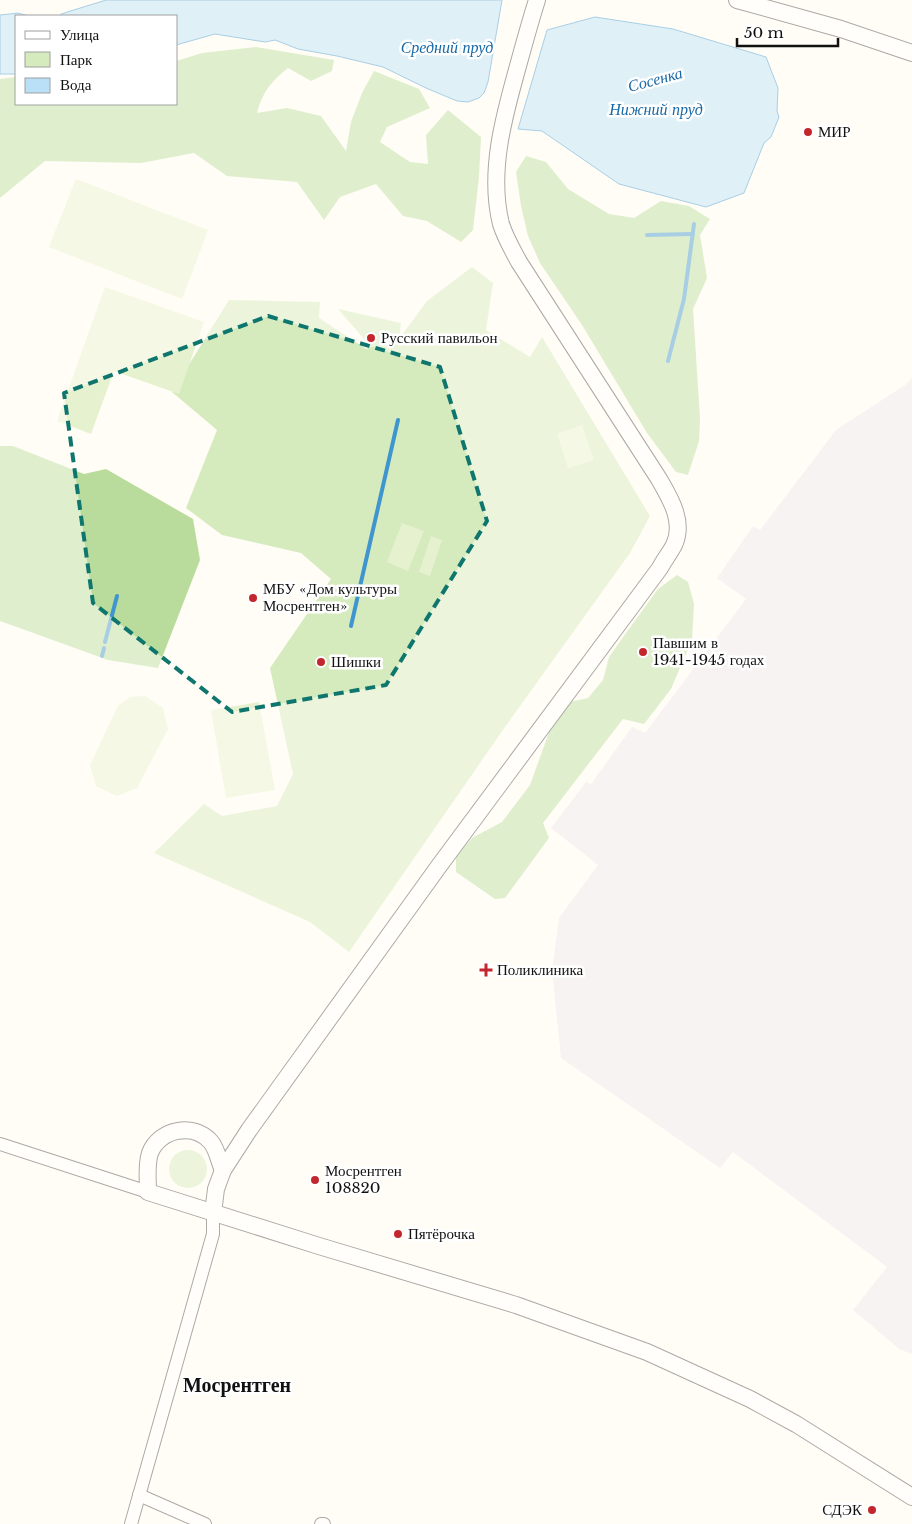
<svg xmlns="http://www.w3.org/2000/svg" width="912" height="1524" viewBox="0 0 912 1524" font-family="'Libre Baskerville',serif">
<rect width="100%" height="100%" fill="#fffdf5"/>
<!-- industrial -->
<polygon fill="#eee6ef" points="912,378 912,1354 899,1349 853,1310 887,1267 733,1152 720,1168 561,1058 552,971 559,918 598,865 551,828 586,782 591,784 632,727 645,733 746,599 717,578 753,526 760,530 836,430 905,385"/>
<!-- green -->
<g fill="#d5ebbd">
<polygon points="472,267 493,283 486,330 530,357 542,337 650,516 630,553 505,727 349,952 310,922 154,853 204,804 222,816 277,806 293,774 270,668 331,579 301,553 222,535 186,508 217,430 172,392 229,300 320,302 319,318 366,349 371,347 338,309 401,323 399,339 427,301"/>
<circle cx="188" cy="1169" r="19"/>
</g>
<!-- forest -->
<g fill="#b9dc9c">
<path d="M256 47 334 60 332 71 311 81 288 68C271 82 263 91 257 113L287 108 321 116 346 151 351 122 362 93 374 71 419 89 430 108 387 127 380 142 410 162 428 164 426 135 448 110 481 137 479 177 473 230 461 242 427 221 403 216 376 184 340 197 324 220 297 182 227 176 194 153 141 163 45 161 0 198V79L16 77V104H176V61L202 53Z"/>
<polygon points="526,156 546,162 568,189 609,214 634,218 661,201 689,206 710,219 700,235 707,278 693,309 700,418 699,441 688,475 676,472 647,433 582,325 540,263 528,236 521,206 516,172"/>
<polygon points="0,446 13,446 84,474 106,469 193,519 200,560 158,668 108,660 0,621"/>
<polygon points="677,575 688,582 694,604 692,640 671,689 644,724 623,719 543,823 549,838 505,898 495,899 456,872 456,856 472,838 502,822 530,785 552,724 565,703 588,698 603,680 609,657 626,633 658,589"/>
</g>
<!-- pitch -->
<g fill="#e6f2cf">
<polygon points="76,179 208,230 182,299 49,247"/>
<polygon points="105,287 204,322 179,394 114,371 91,434 57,421"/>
<polygon points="582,425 594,460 568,468 557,434"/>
<polygon points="402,523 424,531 408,571 387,562"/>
<polygon points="431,536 442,540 430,576 419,572"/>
<polygon points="145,696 163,708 168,729 137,788 117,796 96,786 90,765 118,706 130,697"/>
<polygon points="259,702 275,790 226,798 211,710"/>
</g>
<!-- water -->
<g fill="#b9e0f7" stroke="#3f96cf">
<polygon points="106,0 502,0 488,82 484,93 479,98 468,102 457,101 426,88 383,67 337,56 298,49 275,40 265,42 215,34 176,45 176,16 60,16 61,14"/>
<polygon points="18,13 29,16 16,16 16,74 0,74 0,15"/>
<polygon points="595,17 673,29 766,57 778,88 777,111 779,117 771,137 764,143 744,193 706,207 619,184 542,131 518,129 547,30"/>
</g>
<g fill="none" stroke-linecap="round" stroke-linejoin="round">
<!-- stream -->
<g stroke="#3f96cf" stroke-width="4">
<polyline points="647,235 693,234"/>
<polyline points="668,361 684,299 694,224"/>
<polyline points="351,626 398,420"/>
<polyline points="105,642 117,596"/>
<polyline points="102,656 104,648"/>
</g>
<defs>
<g id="minor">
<polyline points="0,1144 148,1192"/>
<polyline points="139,1495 205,1524"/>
<polyline points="131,1524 213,1234 213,1213"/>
<polyline points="321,1524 324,1524"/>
</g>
<g id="tertiary">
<polyline points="737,0 841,29 912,53"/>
<path d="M223 1170C219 1162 217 1149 211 1142 194 1122 159 1129 150 1153 146 1165 148 1179 148 1192L319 1246 516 1305 647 1352 750 1399 796 1424 912 1497"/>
<path d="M213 1213 216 1189 223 1170 249 1130 439 866 660 568C664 560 670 553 674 545 685 522 670 498 659 479L519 262C512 249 505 237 501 224 488 172 504 116 518 66 524 44 530 22 537 0"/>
</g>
</defs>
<!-- minor casing -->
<use href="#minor" stroke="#444" stroke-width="14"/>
<!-- tertiary casing -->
<use href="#tertiary" stroke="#444" stroke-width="18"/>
<!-- minor -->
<use href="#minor" stroke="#fff" stroke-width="12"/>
<!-- tertiary -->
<use href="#tertiary" stroke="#fff" stroke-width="16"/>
</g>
<!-- marked area -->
<path d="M0 0H912V1524H0ZM268 316 440 367 487 521 386 685 232 712 93 603 64 393Z" fill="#fffdf5" fill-opacity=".55" fill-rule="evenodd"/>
<path fill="none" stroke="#0f766e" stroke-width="4" stroke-dasharray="10 6" stroke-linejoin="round" d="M268 316 440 367 487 521 386 685 232 712 93 603 64 393Z"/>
<!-- markers -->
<g fill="#c4262e" stroke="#fff" stroke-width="2">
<circle cx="808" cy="132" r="5"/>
<circle cx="371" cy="338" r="5"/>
<circle cx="253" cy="598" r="5"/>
<circle cx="643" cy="652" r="5"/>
<circle cx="321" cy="662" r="5"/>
<path d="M483.5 962.5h5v5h5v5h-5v5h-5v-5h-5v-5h5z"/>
<circle cx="315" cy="1180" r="5"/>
<circle cx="398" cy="1234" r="5"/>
<circle cx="872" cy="1510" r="5"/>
</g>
<g text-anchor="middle" stroke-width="5" stroke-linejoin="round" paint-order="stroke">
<!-- poi labels -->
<g font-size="15" fill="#111" stroke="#fff" text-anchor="start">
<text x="818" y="137">МИР</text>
<text x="381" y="343">Русский павильон</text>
<text x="263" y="594">МБУ «Дом культуры<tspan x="263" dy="17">Мосрентген»</tspan></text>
<text x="653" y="648">Павшим в<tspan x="653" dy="17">1941-1945 годах</tspan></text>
<text x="331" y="667">Шишки</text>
<text x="497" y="975">Поликлиника</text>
<text x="325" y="1176">Мосрентген<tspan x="325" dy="17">108820</tspan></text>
<text x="408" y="1239">Пятёрочка</text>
<text x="862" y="1515" text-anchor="end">СДЭК</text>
</g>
<!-- water labels -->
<g font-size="16" font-style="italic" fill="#1768a6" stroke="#fff">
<text x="447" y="53">Средний пруд</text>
<text transform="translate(655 79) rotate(-15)" y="6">Сосенка</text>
<text x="656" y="115">Нижний пруд</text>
</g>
<!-- district labels -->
<g font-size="20" font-weight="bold" fill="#111" stroke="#fff">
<text x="237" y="1392">Мосрентген</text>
</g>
</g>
<!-- legend -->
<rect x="15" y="15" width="162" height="90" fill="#ffffff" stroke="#a0a0a0"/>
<rect x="25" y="31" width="25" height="8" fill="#ffffff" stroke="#a0a0a0"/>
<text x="60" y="40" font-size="15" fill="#111111">Улица</text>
<rect x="25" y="52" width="25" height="15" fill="#d5ebbd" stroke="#a0a0a0"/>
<text x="60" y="65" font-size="15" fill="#111111">Парк</text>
<rect x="25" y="78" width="25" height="15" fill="#b9e0f7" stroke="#a0a0a0"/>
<text x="60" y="90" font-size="15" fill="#111111">Вода</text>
<!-- scale -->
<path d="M737 38v8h101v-8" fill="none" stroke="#111111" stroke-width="2.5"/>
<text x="744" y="38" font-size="15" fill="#111111" stroke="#ffffff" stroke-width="4" paint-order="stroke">50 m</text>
</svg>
